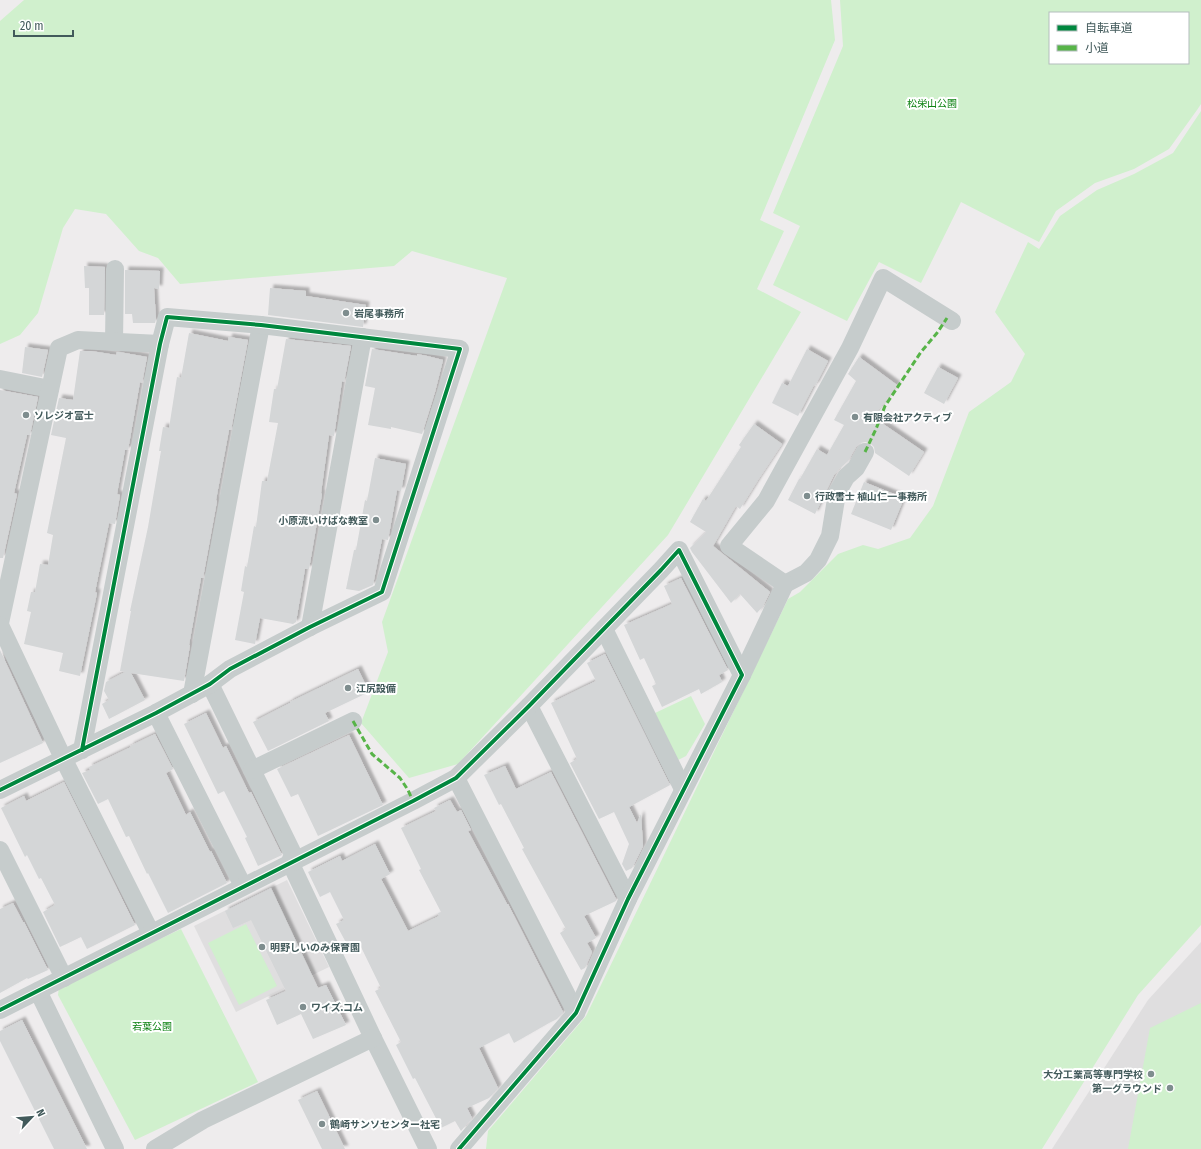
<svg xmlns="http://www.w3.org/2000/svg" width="1201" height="1149" viewBox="0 0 1201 1149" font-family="'Fira Sans Condensed','Noto Sans JP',sans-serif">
<defs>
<filter id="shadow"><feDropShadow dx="3.5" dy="-3.5" stdDeviation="1" flood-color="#0004"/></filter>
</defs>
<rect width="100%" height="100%" fill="#eeeced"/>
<!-- education -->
<g fill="#dfdedf">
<polygon points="287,880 329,967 236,1012 194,926"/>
<polygon points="1201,942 1201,1149 1052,1149 1148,1000"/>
</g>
<!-- green -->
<g fill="#d0f0cd" fill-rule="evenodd">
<polygon points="24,0 831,0 835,40 760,220 784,231 757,289 801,312 668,535 458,764 409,778 361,723 388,652 382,622 507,278 412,251 394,266 180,284 158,258 139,251 106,214 75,209 63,228 38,313 20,335 0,344 0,21"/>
<path d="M840 0H1201V104L1197 110 1169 149 1134 169 1095 183 1056 211 1039 242 961 202 921 283 879 262 847 321 773 285 800 226 773 213 843 46ZM1050 13H1188V63H1050Z"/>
<polygon points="1201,111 1201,925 1138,995 1042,1149 486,1149 488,1131 586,1016 788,599 800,592 838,554 863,545 878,549 910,538 933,506 969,412 1011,382 1025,354 995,312 1028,242 1039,249 1060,216 1097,190 1134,174 1173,153"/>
<polygon points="691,696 705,724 686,756 676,761 655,713"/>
<polygon points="246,924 277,986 239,1005 208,943"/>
<polygon points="181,929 258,1082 135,1140 58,995 59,987"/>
<polygon points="1201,1003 1201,1149 1128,1149 1150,1028"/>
</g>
<!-- building -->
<g fill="#d4d6d7" filter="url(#shadow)">
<polygon points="84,266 105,267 104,315 89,315 89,288 85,288"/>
<polygon points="125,270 160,271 159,289 154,288 156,319 155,323 133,323 132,314 125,314"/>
<polygon points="270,288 306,291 306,296 366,305 363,327 268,315"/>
<polygon points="189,333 228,341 229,337 248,340 231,430 229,430 216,500 217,501 203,578 201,578 189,645 190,645 184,681 131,673 145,700 109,719 102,704 109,700 104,691 106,682 125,672 120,671 131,611 130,611 148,527 161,451 159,451 163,427 169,428 177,377 181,378"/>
<polygon points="286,339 351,346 344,382 342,381 334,436 329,435 321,493 322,494 316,528 309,569 305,569 296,622 293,624 260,618 255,644 235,640 244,592 241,591 245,566 247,567 254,526 256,527 262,481 267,481 278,423 269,422 274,389 277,389"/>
<polygon points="25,347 48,350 42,377 22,373"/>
<polygon points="372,349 417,356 417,354 427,356 443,360 435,392 422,434 391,427 391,429 368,425 375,388 365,386"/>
<polygon points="807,349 828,361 815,386 814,385 798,416 772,403 782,383 788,386"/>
<polygon points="80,351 91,351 116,355 117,352 119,352 147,357 142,383 140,382 128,450 125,450 117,494 120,495 115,524 109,523 95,592 97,593 80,676 59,671 63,653 24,644 31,612 27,611 31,592 35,592 40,564 48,565 53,535 47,533 66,438 51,435 59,398 73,400"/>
<polygon points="859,357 897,385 873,417 924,452 909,476 875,453 874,447 870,443 865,442 860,443 856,447 848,461 839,469 834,475 815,514 788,500 799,479 800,479 817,449 827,455 844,425 834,420 856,381 848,374"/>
<polygon points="938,367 958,378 944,404 924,393"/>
<polygon points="0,390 38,397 30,435 27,435 14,493 17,494 3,558 0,558"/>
<polygon points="754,424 782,444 758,480 740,509 736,506 713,546 770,592 763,606 757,613 740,594 731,603 692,552 690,548 706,532 690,522 703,499 706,501 741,447 739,445"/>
<polygon points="375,458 406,464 401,491 397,490 388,540 382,539 373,585 359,591 346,589 354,550 356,550 365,500 367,501"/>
<polygon points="864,482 904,498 891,530 851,514"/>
<polygon points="681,578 728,670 719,675 722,682 701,694 699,689 662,707 652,686 656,684 644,658 640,660 624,625 672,604 664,586"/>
<polygon points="0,650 43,743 0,763"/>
<polygon points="605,654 670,785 629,807 637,823 641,814 643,846 632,868 626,871 622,864 629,844 614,812 599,819 570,763 577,759 551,703 596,681 587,663"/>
<polygon points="358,669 369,692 325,713 329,721 268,751 253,722 290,703 290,702"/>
<polygon points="206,713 223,748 226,746 249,793 251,792 282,855 258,866 245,838 247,837 224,791 218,794 184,724"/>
<polygon points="155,734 173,769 166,773 186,815 190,812 210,852 211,851 227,883 168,913 148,873 147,874 129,836 126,837 108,799 98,804 82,773 90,770 89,767 131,747 130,746"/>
<polygon points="349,735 383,805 318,836 298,794 291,797 277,769"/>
<polygon points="505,766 516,789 551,772 616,899 616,901 584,916 596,938 587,943 592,952 585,968 581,970 560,933 566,929 522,849 524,848 501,804 499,805 484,775"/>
<polygon points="64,782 135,925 87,949 81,937 60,947 43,912 55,905 41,878 39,879 27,855 25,857 1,808 24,796 26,801"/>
<polygon points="450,800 457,812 461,810 471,830 468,831 507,904 508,904 563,1012 557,1019 549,1023 514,1043 509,1033 479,1048 498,1088 489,1098 467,1108 472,1118 461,1131 455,1121 441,1128 415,1078 413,1079 396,1045 401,1042 375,991 381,988 360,945 350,950 336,924 344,920 330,892 320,897 308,872 340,856 342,861 375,844 390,874 381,879 408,931 439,916 438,913 441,912 419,870 421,869 401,828 436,811 434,808"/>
<polygon points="271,888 318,988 326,985 346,1025 313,1039 301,1014 277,1025 266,1000 286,991 251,920 233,928 225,911"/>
<polygon points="13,903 23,922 24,922 48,970 28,979 27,978 0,993 0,909"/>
<polygon points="22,1020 87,1149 54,1149 0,1041 0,1031"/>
<polygon points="317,1091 345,1149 322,1149 298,1100"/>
</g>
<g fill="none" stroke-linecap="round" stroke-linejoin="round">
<!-- street -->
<g stroke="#c6cccc" stroke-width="18">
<polyline points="114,342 115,269"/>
<polyline points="0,379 50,389"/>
<polyline points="785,584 806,573 818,560 830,536 837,493 846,477 856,468 865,452"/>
<polyline points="0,623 59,348 78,340 160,344"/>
<polyline points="0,625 63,758 151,933"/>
<polyline points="310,627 363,337"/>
<polyline points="604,629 683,789"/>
<polyline points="742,675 785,584 729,546 766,501 850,348 883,278 952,321"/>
<polyline points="210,684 293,854 290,862 373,1038 428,1149"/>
<polyline points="192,694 261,325"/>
<polyline points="529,706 628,899"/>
<polyline points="156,713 243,886"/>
<polyline points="252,770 353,721"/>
<polyline points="456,778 576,1013"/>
<polyline points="0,790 156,713 210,684 230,669 310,627 382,592 460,349 261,325 167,317 160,344 82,750"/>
<polyline points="0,850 64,978"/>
<polyline points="38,991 115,1149"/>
<polyline points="0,1010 413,801 456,778 529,706 661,570 679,550 742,675 628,899 576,1013 459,1149"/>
<polyline points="155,1149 203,1120 373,1038"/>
</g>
<!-- quiet -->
<g stroke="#57b448" stroke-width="3" stroke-dasharray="6 3" stroke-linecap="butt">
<polyline points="865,452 876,429 885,406 921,352 937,333 947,318"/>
<polyline points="353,721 372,754 400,778 408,790 413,801"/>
</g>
<defs>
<g id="cycleway">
<polyline points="0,790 156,713 210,684 230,669 310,627 382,592 460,349 261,325 167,317 160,344 82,750"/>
<polyline points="0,1010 413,801 456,778 529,706 661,570 679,550 742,675 628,899 576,1013 459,1149"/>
</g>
</defs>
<!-- cycleway casing -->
<use href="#cycleway" stroke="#fff" stroke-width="6"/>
<!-- cycleway -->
<use href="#cycleway" stroke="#00873e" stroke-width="4"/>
</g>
<!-- markers -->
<g fill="#7e8d8e" stroke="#fff" stroke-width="1.5">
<circle cx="346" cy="313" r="4"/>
<circle cx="26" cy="415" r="4"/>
<circle cx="855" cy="417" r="4"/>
<circle cx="807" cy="496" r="4"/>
<circle cx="376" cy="520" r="4"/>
<circle cx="348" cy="688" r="4"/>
<circle cx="262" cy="947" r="4"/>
<circle cx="303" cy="1007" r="4"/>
<circle cx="1151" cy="1074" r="4"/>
<circle cx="1170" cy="1088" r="4"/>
<circle cx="322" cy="1124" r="4"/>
</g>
<g text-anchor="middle" stroke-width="4" stroke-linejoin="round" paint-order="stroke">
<!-- park labels -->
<g font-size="10" fill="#0d8212" stroke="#fff">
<text x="932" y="107">松栄山公園</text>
<text x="152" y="1030">若葉公園</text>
</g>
<!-- poi labels -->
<g font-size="10" font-weight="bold" fill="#425a5b" stroke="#fff" text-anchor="start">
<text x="354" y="317">岩尾事務所</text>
<text x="34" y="419">ソレジオ富士</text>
<text x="863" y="421">有限会社アクティブ</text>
<text x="815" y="500">行政書士 植山仁一事務所</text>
<text x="368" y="524" text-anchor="end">小原流いけばな教室</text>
<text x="356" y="692">江尻設備</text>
<text x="270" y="951">明野しいのみ保育園</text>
<text x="311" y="1011">ワイズ.コム</text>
<text x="1143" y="1078" text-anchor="end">大分工業高等専門学校</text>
<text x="1162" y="1092" text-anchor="end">第一グラウンド</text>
<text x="330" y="1128">鶴崎サンソセンター社宅</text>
</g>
</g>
<!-- legend -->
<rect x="1049" y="12" width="140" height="52" fill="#ffffff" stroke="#b3bdbd"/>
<rect x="1057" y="25" width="20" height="6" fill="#00873e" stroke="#b3bdbd"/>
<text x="1085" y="32" font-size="12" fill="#425a5b">自転車道</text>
<rect x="1057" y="45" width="20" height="6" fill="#57b448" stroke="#b3bdbd"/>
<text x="1085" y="52" font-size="12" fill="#425a5b">小道</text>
<!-- north arrow -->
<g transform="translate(32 1117) rotate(64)" stroke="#ffffff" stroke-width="3" paint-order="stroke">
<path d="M0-3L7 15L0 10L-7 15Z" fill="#425a5b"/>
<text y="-6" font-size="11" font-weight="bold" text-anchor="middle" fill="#425a5b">N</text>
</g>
<!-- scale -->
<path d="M14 30v6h59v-6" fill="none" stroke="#425a5b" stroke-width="2"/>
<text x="20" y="30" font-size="12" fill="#425a5b" stroke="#ffffff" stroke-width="3" paint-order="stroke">20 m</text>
</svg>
